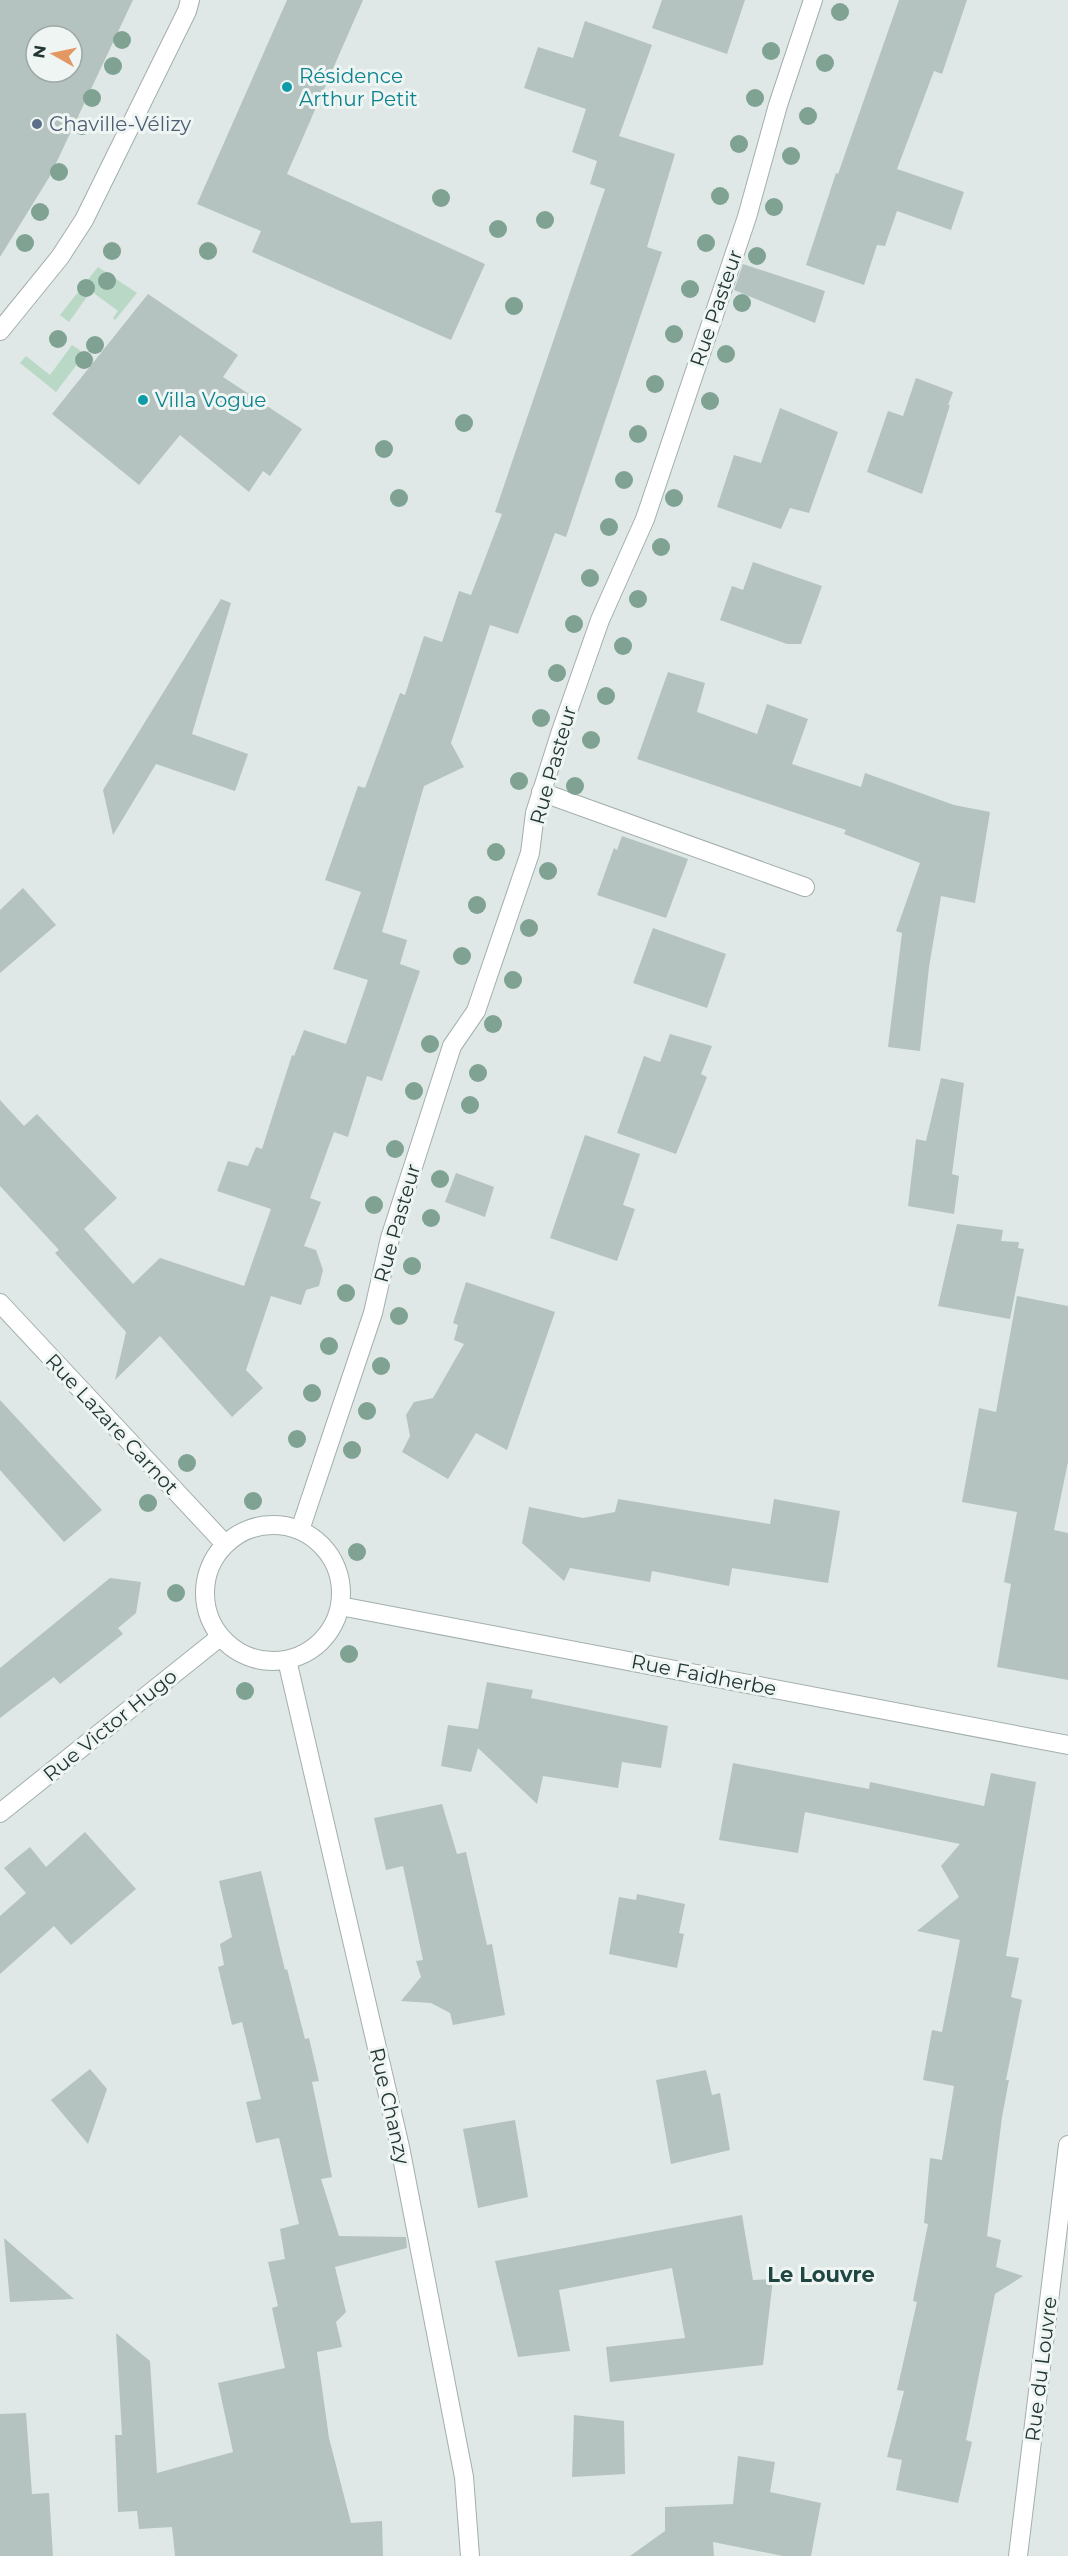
<svg xmlns="http://www.w3.org/2000/svg" width="1068" height="2556" viewBox="0 0 1068 2556" font-family="Montserrat,sans-serif">
<rect width="100%" height="100%" fill="#dfe8e6"/>
<!-- green -->
<g fill="#b9d8c6">
<polygon points="98,267 137,293 115,320 113,318 118,311 91,291 69,322 60,315"/>
<polygon points="72,345 81,351 74,360 78,363 56,392 20,363 26,356 50,375"/>
</g>
<!-- building -->
<g fill="#b4c3bf" fill-rule="evenodd">
<path d="M0 0H133L50 176 0 257ZM36 36H72V72H36Z"/>
<polygon points="287,0 363,0 287,174 485,264 451,340 252,252 261,231 197,204"/>
<polygon points="662,0 745,0 727,54 652,28"/>
<polygon points="899,0 967,0 942,74 934,71 897,169 964,192 951,230 897,211 885,246 877,245 864,285 806,265 836,173 838,174"/>
<polygon points="585,21 652,45 619,136 675,154 647,247 662,252 566,537 555,533 518,634 490,625 451,743 464,767 424,786 382,932 407,940 400,964 420,971 382,1081 367,1076 348,1137 334,1132 310,1198 321,1202 304,1246 316,1250 323,1270 319,1286 306,1290 301,1305 271,1296 246,1370 263,1388 232,1417 160,1336 115,1380 126,1332 55,1253 59,1250 0,1186 0,1100 24,1126 37,1114 117,1198 84,1229 133,1284 160,1258 244,1286 271,1209 217,1191 228,1161 248,1166 256,1147 262,1149 292,1055 294,1056 304,1030 346,1044 368,980 333,969 361,892 325,880 358,786 365,788 400,693 405,695 424,636 442,642 459,591 471,595 502,514 495,512 605,189 590,184 597,161 572,152 586,109 524,88 538,47 573,58"/>
<polygon points="743,264 825,291 815,323 734,290"/>
<polygon points="148,294 238,355 223,377 302,429 270,476 263,471 249,492 180,435 139,485 52,414"/>
<polygon points="916,378 953,392 948,405 950,405 922,494 867,472 888,411 903,416"/>
<polygon points="780,408 838,432 809,513 790,508 781,529 717,507 734,455 761,463"/>
<polygon points="753,562 822,586 801,644 787,644 720,620 732,586 743,590"/>
<polygon points="221,599 231,603 192,734 248,754 235,791 156,764 113,835 103,790"/>
<polygon points="668,672 705,683 697,712 757,734 767,704 808,719 792,764 861,787 865,773 954,805 990,812 975,903 941,896 929,967 920,1051 888,1047 902,933 896,931 920,863 844,834 846,830 637,759"/>
<polygon points="622,836 688,859 666,918 597,895 614,848 617,850"/>
<polygon points="23,888 56,925 0,973 0,910"/>
<polygon points="653,928 726,954 707,1008 633,983"/>
<polygon points="670,1034 712,1046 701,1074 707,1077 676,1154 617,1133 644,1056 660,1062"/>
<polygon points="941,1078 964,1083 952,1174 959,1176 954,1214 908,1206 916,1139 926,1141"/>
<polygon points="585,1135 640,1154 623,1205 635,1209 617,1261 550,1238"/>
<polygon points="456,1173 494,1187 485,1217 445,1202"/>
<polygon points="957,1224 1003,1230 1001,1241 1019,1242 1018,1248 1024,1249 1010,1319 938,1306"/>
<polygon points="466,1282 555,1312 507,1450 476,1433 448,1479 402,1452 410,1436 406,1415 414,1402 433,1398 464,1344 454,1340 458,1325 453,1323"/>
<polygon points="1017,1296 1068,1306 1068,1462 1054,1530 1068,1533 1068,1680 997,1667 1011,1584 1004,1582 1017,1512 962,1502 979,1408 996,1412"/>
<polygon points="0,1400 102,1510 64,1542 0,1470"/>
<polygon points="618,1499 770,1524 774,1499 840,1511 828,1583 732,1568 729,1586 652,1571 650,1582 570,1568 564,1581 522,1543 529,1507 583,1518 615,1512"/>
<polygon points="110,1578 141,1582 136,1613 118,1628 123,1634 60,1684 54,1677 0,1718 0,1668"/>
<polygon points="487,1682 533,1690 531,1698 668,1726 661,1768 622,1762 618,1788 543,1776 537,1804 478,1748 471,1772 441,1766 448,1725 478,1729"/>
<polygon points="733,1763 869,1789 870,1782 984,1806 991,1773 1036,1782 1006,1956 1019,1958 1011,1997 1022,2000 1006,2080 1009,2080 1002,2117 987,2236 1001,2240 996,2267 1023,2276 995,2294 966,2440 972,2442 958,2503 896,2490 902,2460 887,2457 904,2391 897,2390 917,2302 913,2301 928,2224 924,2223 930,2158 942,2160 954,2086 923,2080 932,2030 942,2032 960,1940 917,1931 959,1897 941,1866 960,1844 805,1812 798,1853 719,1840"/>
<polygon points="442,1804 457,1854 466,1852 487,1945 492,1944 505,2015 453,2025 450,2013 431,2003 401,2001 421,1977 416,1961 423,1960 403,1866 386,1870 374,1818"/>
<polygon points="85,1832 136,1889 71,1945 54,1926 0,1974 0,1916 26,1893 4,1868 30,1847 46,1867"/>
<polygon points="261,1871 285,1970 287,1969 305,2039 309,2038 319,2081 312,2082 332,2177 321,2179 339,2236 406,2237 407,2248 335,2267 346,2312 336,2322 342,2347 317,2352 329,2438 351,2523 382,2521 383,2556 175,2556 172,2527 139,2529 137,2511 118,2512 115,2435 122,2435 116,2333 150,2361 157,2473 233,2452 218,2383 285,2368 272,2308 278,2306 268,2262 285,2259 280,2229 299,2224 279,2138 256,2143 246,2102 261,2099 242,2022 232,2025 218,1967 224,1965 220,1944 232,1937 219,1881"/>
<polygon points="637,1894 685,1904 679,1933 684,1934 677,1968 609,1954 619,1897 636,1900"/>
<polygon points="90,2069 107,2089 88,2144 51,2100"/>
<polygon points="706,2070 712,2095 720,2093 730,2150 671,2164 656,2080"/>
<polygon points="515,2120 528,2197 478,2208 463,2129"/>
<polygon points="742,2215 753,2280 773,2279 763,2365 610,2382 606,2347 685,2338 672,2268 559,2290 570,2351 518,2357 495,2261"/>
<polygon points="4,2238 74,2299 10,2302"/>
<polygon points="26,2413 32,2494 49,2493 53,2556 0,2556 0,2414"/>
<polygon points="574,2415 624,2421 625,2474 572,2477"/>
<polygon points="738,2456 775,2462 770,2492 821,2503 811,2556 783,2556 713,2542 714,2556 630,2556 665,2531 665,2507 733,2504"/>
</g>
<g fill="none" stroke-linecap="round" stroke-linejoin="round">
<defs>
<polyline id="service" points="541,792 805,887"/>
<g id="minor">
<polyline points="0,331 60,257 84,220 187,11 190,0"/>
<circle cx="273" cy="1593" r="68"/>
<polyline points="300,1530 373,1313 390,1238 452,1046 476,1011 530,853 535,813 561,731 600,620 645,519 747,217 778,105 813,0"/>
<polyline points="340,1606 1068,1745"/>
<polyline points="0,1813 220,1637"/>
<polyline points="1018,2556 1068,2145"/>
</g>
<g id="tertiary">
<polyline points="0,1303 225,1544"/>
<polyline points="287,1660 400,2147 464,2477 470,2556"/>
</g>
</defs>
<!-- service casing -->
<use href="#service" stroke="#a3afad" stroke-width="20"/>
<!-- minor casing -->
<use href="#minor" stroke="#a3afad" stroke-width="20"/>
<!-- tertiary casing -->
<use href="#tertiary" stroke="#a3afad" stroke-width="20"/>
<!-- service -->
<use href="#service" stroke="#fff" stroke-width="18"/>
<!-- minor -->
<use href="#minor" stroke="#fff" stroke-width="18"/>
<!-- tertiary -->
<use href="#tertiary" stroke="#fff" stroke-width="18"/>
</g>
<!-- trees -->
<g fill="#7fa293">
<circle cx="840" cy="12" r="9"/>
<circle cx="122" cy="40" r="9"/>
<circle cx="771" cy="51" r="9"/>
<circle cx="825" cy="63" r="9"/>
<circle cx="113" cy="66" r="9"/>
<circle cx="92" cy="98" r="9"/>
<circle cx="755" cy="98" r="9"/>
<circle cx="808" cy="116" r="9"/>
<circle cx="82" cy="126" r="9"/>
<circle cx="739" cy="144" r="9"/>
<circle cx="791" cy="156" r="9"/>
<circle cx="59" cy="172" r="9"/>
<circle cx="720" cy="196" r="9"/>
<circle cx="441" cy="198" r="9"/>
<circle cx="774" cy="207" r="9"/>
<circle cx="40" cy="212" r="9"/>
<circle cx="545" cy="220" r="9"/>
<circle cx="498" cy="229" r="9"/>
<circle cx="25" cy="243" r="9"/>
<circle cx="706" cy="243" r="9"/>
<circle cx="112" cy="251" r="9"/>
<circle cx="208" cy="251" r="9"/>
<circle cx="757" cy="256" r="9"/>
<circle cx="107" cy="281" r="9"/>
<circle cx="86" cy="288" r="9"/>
<circle cx="690" cy="289" r="9"/>
<circle cx="742" cy="303" r="9"/>
<circle cx="514" cy="306" r="9"/>
<circle cx="674" cy="334" r="9"/>
<circle cx="58" cy="339" r="9"/>
<circle cx="95" cy="345" r="9"/>
<circle cx="726" cy="354" r="9"/>
<circle cx="84" cy="360" r="9"/>
<circle cx="655" cy="384" r="9"/>
<circle cx="710" cy="401" r="9"/>
<circle cx="464" cy="423" r="9"/>
<circle cx="638" cy="434" r="9"/>
<circle cx="384" cy="449" r="9"/>
<circle cx="624" cy="480" r="9"/>
<circle cx="399" cy="498" r="9"/>
<circle cx="674" cy="498" r="9"/>
<circle cx="609" cy="527" r="9"/>
<circle cx="661" cy="547" r="9"/>
<circle cx="590" cy="578" r="9"/>
<circle cx="638" cy="599" r="9"/>
<circle cx="574" cy="624" r="9"/>
<circle cx="623" cy="646" r="9"/>
<circle cx="557" cy="673" r="9"/>
<circle cx="606" cy="696" r="9"/>
<circle cx="541" cy="718" r="9"/>
<circle cx="591" cy="740" r="9"/>
<circle cx="519" cy="781" r="9"/>
<circle cx="575" cy="786" r="9"/>
<circle cx="496" cy="852" r="9"/>
<circle cx="548" cy="871" r="9"/>
<circle cx="477" cy="905" r="9"/>
<circle cx="529" cy="928" r="9"/>
<circle cx="462" cy="956" r="9"/>
<circle cx="513" cy="980" r="9"/>
<circle cx="493" cy="1024" r="9"/>
<circle cx="430" cy="1044" r="9"/>
<circle cx="478" cy="1073" r="9"/>
<circle cx="414" cy="1091" r="9"/>
<circle cx="470" cy="1105" r="9"/>
<circle cx="395" cy="1149" r="9"/>
<circle cx="440" cy="1179" r="9"/>
<circle cx="374" cy="1205" r="9"/>
<circle cx="431" cy="1218" r="9"/>
<circle cx="412" cy="1266" r="9"/>
<circle cx="346" cy="1293" r="9"/>
<circle cx="399" cy="1316" r="9"/>
<circle cx="329" cy="1346" r="9"/>
<circle cx="381" cy="1366" r="9"/>
<circle cx="312" cy="1393" r="9"/>
<circle cx="367" cy="1411" r="9"/>
<circle cx="297" cy="1439" r="9"/>
<circle cx="352" cy="1450" r="9"/>
<circle cx="187" cy="1463" r="9"/>
<circle cx="253" cy="1501" r="9"/>
<circle cx="148" cy="1503" r="9"/>
<circle cx="357" cy="1552" r="9"/>
<circle cx="176" cy="1593" r="9"/>
<circle cx="349" cy="1654" r="9"/>
<circle cx="245" cy="1691" r="9"/>
</g>
<!-- markers -->
<g fill="#0f9aa8" stroke="#eff5f3" stroke-width="2">
<circle cx="287" cy="87" r="6"/>
<circle cx="143" cy="400" r="6"/>
</g>
<circle fill="#5c6f8a" stroke="#eff5f3" stroke-width="2" cx="37" cy="124" r="6"/>
<g text-anchor="middle" stroke-width="6" stroke-linejoin="round" paint-order="stroke">
<!-- culture labels -->
<g font-size="20" fill="#0d838f" stroke="#eff5f3" text-anchor="start">
<text x="299" y="83">Résidence<tspan x="299" dy="23">Arthur Petit</tspan></text>
<text x="155" y="407">Villa Vogue</text>
</g>
<!-- service labels -->
<g font-size="20" fill="#4e5e75" stroke="#eff5f3" text-anchor="start">
<text x="49" y="131">Chaville-Vélizy</text>
</g>
<!-- street labels -->
<g font-size="20" fill="#223634" stroke="#eff5f3">
<text transform="translate(716 308) rotate(-71)" y="7">Rue Pasteur</text>
<text transform="translate(553 765) rotate(-74)" y="7">Rue Pasteur</text>
<text transform="translate(397 1223) rotate(-74)" y="7">Rue Pasteur</text>
<text transform="translate(112 1424) rotate(47)" y="7">Rue Lazare Carnot</text>
<text transform="translate(704 1675) rotate(11)" y="7">Rue Faidherbe</text>
<text transform="translate(110 1725) rotate(-39)" y="7">Rue Victor Hugo</text>
<text transform="translate(390 2106) rotate(77)" y="7">Rue Chanzy</text>
<text transform="translate(1041 2369) rotate(-83)" y="7">Rue du Louvre</text>
</g>
<!-- neighbourhood labels -->
<g font-size="21" font-weight="bold" fill="#204643" stroke="#eff5f3">
<text x="821" y="2282">Le Louvre</text>
</g>
</g>
<!-- north arrow -->
<g transform="translate(54 54) rotate(279)"><circle r="28" fill="#eff5f3" stroke="#9da9a7" stroke-width="1.5"/>
<path d="M0-4.5L10 22L0 15L-10 22Z" fill="#e39762"/>
<text y="-9" font-size="16" font-weight="bold" text-anchor="middle" fill="#223634">N</text>
</g>
</svg>
